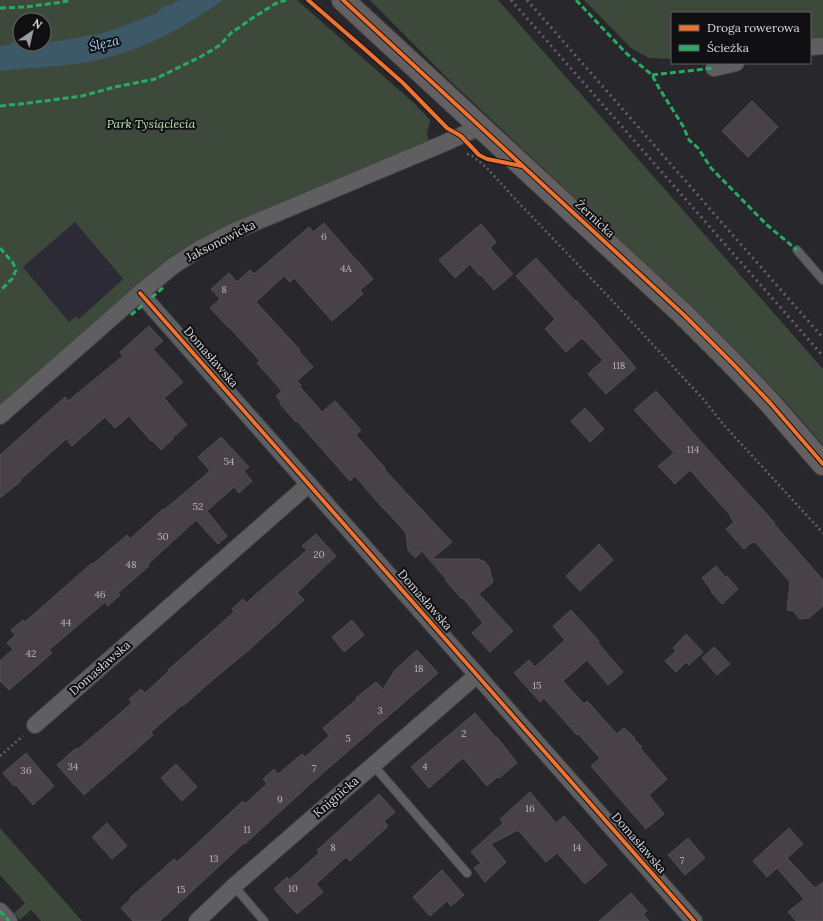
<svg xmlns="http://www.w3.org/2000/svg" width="823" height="921" viewBox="0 0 823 921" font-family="Lora,serif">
<rect width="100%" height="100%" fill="#28272b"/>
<!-- built -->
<polygon fill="#2c2a35" points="75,222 123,279 79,319 69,322 23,267"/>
<!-- green -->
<g fill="#3c493b" fill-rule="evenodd">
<path d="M0 0H297L415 104 430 120 427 133 429 142 270 207 232 224 194 242 165 261 80 335 0 406ZM20 20H44V44H20ZM75 222 123 279 79 319 76 316 69 322 23 267Z"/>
<polygon points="370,0 498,0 823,369 823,445 783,399 746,360 700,315 447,78"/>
<polygon points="584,0 823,0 823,38 810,41 810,13 672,13 672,59 649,58 631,48"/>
<polygon points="0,828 82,921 41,921 31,910 20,920 14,913 25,903 0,875"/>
</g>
<!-- water -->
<path fill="#3d5866" d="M178 0H223C183 29 137 53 88 62 59 67 29 68 0 71V46L10 45 12 42 17 43 19 44H44V43L82 37 89 35H97L115 29 146 17 156 14 163 6 171 5Z"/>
<!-- building -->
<g fill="#484246" stroke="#4f4e50">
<polygon points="752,101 778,127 748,157 722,131"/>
<polygon points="324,223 357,261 358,261 373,279 360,290 363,294 332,321 294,278 290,282 284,276 256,302 300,350 299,351 313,367 297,381 301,385 300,387 322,412 335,401 361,430 356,435 385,468 384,469 452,542 432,559 479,559 485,562 489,567 493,582 479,594 513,631 490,652 472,633 483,623 463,598 462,599 445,580 446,579 422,551 415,558 408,550 406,533 389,514 380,505 355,476 350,481 297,421 296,422 280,404 281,403 276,396 282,391 257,363 260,361 229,327 228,327 210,308 220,299 211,289 229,273 237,282 250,270 254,274 309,227 313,232"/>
<polygon points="481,224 496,242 490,248 513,274 494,290 481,275 480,276 470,264 455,278 439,260"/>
<polygon points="536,258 575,301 576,300 603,330 636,368 606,394 588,374 603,360 582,338 566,352 545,329 555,319 516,276"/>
<polygon points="149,326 163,341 153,349 183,382 164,398 187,425 172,438 173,439 161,450 152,440 151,441 129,416 115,428 105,417 72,446 66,439 20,480 21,481 0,498 0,455 65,397 68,401 123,356 120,352"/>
<polygon points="656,391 710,452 775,523 774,524 823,580 823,606 809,618 800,619 793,611 787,610 790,582 755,542 753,543 752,542 744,549 726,529 734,522 730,517 731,516 690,470 675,484 658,466 674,453 634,410"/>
<polygon points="585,408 604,429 590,442 571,421"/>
<polygon points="221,437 249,467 244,471 252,481 239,493 234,487 207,511 227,536 218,544 196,520 148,564 149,566 118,593 120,595 108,606 105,602 97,609 49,650 52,653 9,690 0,681 0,661 13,649 7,643 15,635 11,630 23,620 25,622 92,563 93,564 127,535 130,539 163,509 164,510 210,471 198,457"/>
<polygon points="316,534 336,556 297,593 304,600 250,649 216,677 183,706 182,705 151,732 153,735 84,795 57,765 76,748 78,749 132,703 129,699 141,689 145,693 169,671 168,670 234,612 232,609 243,599 246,603 307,550 302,546"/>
<polygon points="599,544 613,560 580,591 566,576"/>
<polygon points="716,566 725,577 727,576 738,589 722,604 711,592 712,591 702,578"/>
<polygon points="571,610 599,641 598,643 623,672 608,685 587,660 563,681 584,704 587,701 617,734 624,728 635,738 634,739 642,747 640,748 667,779 649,795 664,814 646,829 591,766 600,758 578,734 577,735 544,698 540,702 514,673 529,660 535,667 565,640 553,626"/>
<polygon points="352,620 364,635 344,652 332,637"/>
<polygon points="686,634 703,652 689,665 686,662 676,672 665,661 676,651 673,648"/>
<polygon points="714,647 730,664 717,675 702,658"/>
<polygon points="417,650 438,673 308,786 245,844 244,843 160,921 133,921 121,908 131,899 130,898 174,859 177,862 243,801 245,804 267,784 263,779 274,769 278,774 302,754 305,757 329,736 323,728 357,699 356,698 376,682 383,689 395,670"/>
<polygon points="475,713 496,738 497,737 517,763 499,778 497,777 487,786 463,758 429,788 411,767"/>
<polygon points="26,753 54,786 33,805 16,785 14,786 3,773"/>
<polygon points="176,764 197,787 182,801 161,778"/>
<polygon points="530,792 556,823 564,816 607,865 585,884 557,853 546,862 518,830 491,844 506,862 485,882 474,868 481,863 471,852 503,823 500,819"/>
<polygon points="379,794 395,812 384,821 388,826 350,861 346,857 316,884 323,892 297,914 274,889 287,877 289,880 319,853 317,850 323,845"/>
<polygon points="107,823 127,846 112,859 92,837"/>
<polygon points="789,828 803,844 787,858 815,888 823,882 823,921 796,921 788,912 804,899 777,868 767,877 753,861"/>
<polygon points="688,838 705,858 685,875 668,855"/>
<polygon points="442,870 464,895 451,906 447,901 430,916 413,897"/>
<polygon points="631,893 647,911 643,914 649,921 599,921"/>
</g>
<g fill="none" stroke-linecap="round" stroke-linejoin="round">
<defs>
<g id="lane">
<polyline points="797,250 823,280"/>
<polyline points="373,765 467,873"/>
<polyline points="234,886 264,921"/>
</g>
<g id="street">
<polyline points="810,47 823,46"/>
<polyline points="714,68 736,63"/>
<polyline points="140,293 694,921"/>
<polyline points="0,416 140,293 173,266 199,249 230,233 447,142 480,127"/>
<polyline points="35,725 309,484"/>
<polyline points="0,911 9,921"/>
<polyline points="197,921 234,886 477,675"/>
</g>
<polyline id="secondary" points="343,0 684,315 735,366 771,404 823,464"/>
</defs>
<!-- lane casing -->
<use href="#lane" stroke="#454548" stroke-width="10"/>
<!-- street casing -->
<use href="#street" stroke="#454548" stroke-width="18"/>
<!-- secondary casing -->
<use href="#secondary" stroke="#454548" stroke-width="24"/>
<!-- path -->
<g stroke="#626264" stroke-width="2.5" stroke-dasharray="2 3" stroke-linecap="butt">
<polyline points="467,154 471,155 486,167 517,201 607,295 704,400 723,424 823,533"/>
<polyline points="0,756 23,736"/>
</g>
<!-- lane -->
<use href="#lane" stroke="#5f5e61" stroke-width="8"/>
<!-- street -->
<use href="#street" stroke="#5f5e61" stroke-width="16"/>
<!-- secondary -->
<use href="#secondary" stroke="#646062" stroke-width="22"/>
<!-- rail -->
<g stroke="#646266" stroke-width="3" stroke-dasharray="2 4" stroke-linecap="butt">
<polyline points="511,0 823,356"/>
<polyline points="527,0 823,338"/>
</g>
<!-- quiet -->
<g stroke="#26ab63" stroke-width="3" stroke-dasharray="6 3" stroke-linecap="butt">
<polyline points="576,0 627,54 652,75 659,88 683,126 689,140 698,148 711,168 767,225 797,250"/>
<polyline points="0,8 25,7 63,2 70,0"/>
<polyline points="652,75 714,68"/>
<polyline points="0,106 29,103 82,96 115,87 155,79 200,57 214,49 220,45 231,33 254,17 275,4 286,0"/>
<polyline points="0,248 13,263 16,270 12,279 0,291"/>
<polyline points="131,315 165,286"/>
<polyline points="0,911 9,921"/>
</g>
<defs>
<g id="cycleway">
<polyline points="308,0 360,45 403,83 447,128 461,136 479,155 487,159 522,166"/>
<polyline points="343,0 684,315 735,366 771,404 823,464"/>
<polyline points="140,293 694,921"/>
</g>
</defs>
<!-- cycleway casing -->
<use href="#cycleway" stroke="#100f12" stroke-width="6"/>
<!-- cycleway -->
<use href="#cycleway" stroke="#ef722f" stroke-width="4"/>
</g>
<g text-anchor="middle" stroke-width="4" stroke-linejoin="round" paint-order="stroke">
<!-- number labels -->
<g font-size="10" fill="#b7b5b9">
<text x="324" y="240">6</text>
<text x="346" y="272">4A</text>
<text x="224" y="293">8</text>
<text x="619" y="369">118</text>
<text x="693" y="453">114</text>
<text x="229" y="465">54</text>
<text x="198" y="510">52</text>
<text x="163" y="540">50</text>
<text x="319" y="558">20</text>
<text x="131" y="568">48</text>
<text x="100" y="598">46</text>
<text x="66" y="626">44</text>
<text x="31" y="657">42</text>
<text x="419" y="672">18</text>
<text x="537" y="689">15</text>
<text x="380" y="714">3</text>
<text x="464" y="737">2</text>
<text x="348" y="742">5</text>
<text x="73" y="770">34</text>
<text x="425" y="770">4</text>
<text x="314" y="772">7</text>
<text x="26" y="774">36</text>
<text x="280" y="803">9</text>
<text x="530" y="812">16</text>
<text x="247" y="833">11</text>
<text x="333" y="851">8</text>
<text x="577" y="851">14</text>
<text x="214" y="862">13</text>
<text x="682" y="864">7</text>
<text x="293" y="892">10</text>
<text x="181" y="893">15</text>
</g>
<!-- park labels -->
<g font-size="12" font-style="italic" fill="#bce4b8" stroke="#100f12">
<text x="151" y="128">Park Tysiąclecia</text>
</g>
<!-- street labels -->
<g font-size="12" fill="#dcdbdf" stroke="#100f12">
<text transform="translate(595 219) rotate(43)" y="4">Żernicka</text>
<text transform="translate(221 241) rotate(-27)" y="4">Jaksonowicka</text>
<text transform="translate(211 357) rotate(49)" y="4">Domasławska</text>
<text transform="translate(425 600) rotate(49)" y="4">Domasławska</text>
<text transform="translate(100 668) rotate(-41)" y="4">Domasławska</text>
<text transform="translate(336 797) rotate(-41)" y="4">Knignicka</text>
<text transform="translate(639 843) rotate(49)" y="4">Domasławska</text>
</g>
<!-- water labels -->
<g font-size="13" font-style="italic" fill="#a0dbf9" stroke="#100f12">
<text transform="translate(104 43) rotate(-14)" y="5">Ślęza</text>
</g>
</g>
<!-- legend -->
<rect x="671" y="12" width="140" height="52" fill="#100f12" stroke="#626164"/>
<rect x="679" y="25" width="20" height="6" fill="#ef722f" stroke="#626164"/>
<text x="707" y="32" font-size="12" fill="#dcdbdf">Droga rowerowa</text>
<rect x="679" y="45" width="20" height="6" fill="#26ab63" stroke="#626164"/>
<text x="707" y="52" font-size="12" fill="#dcdbdf">Ścieżka</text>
<!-- north arrow -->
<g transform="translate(32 32) rotate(34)"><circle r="19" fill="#100f12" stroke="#626164"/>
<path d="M0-3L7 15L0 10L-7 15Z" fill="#9d9ca0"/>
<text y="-6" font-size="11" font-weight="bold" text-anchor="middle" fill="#dcdbdf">N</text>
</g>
</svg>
